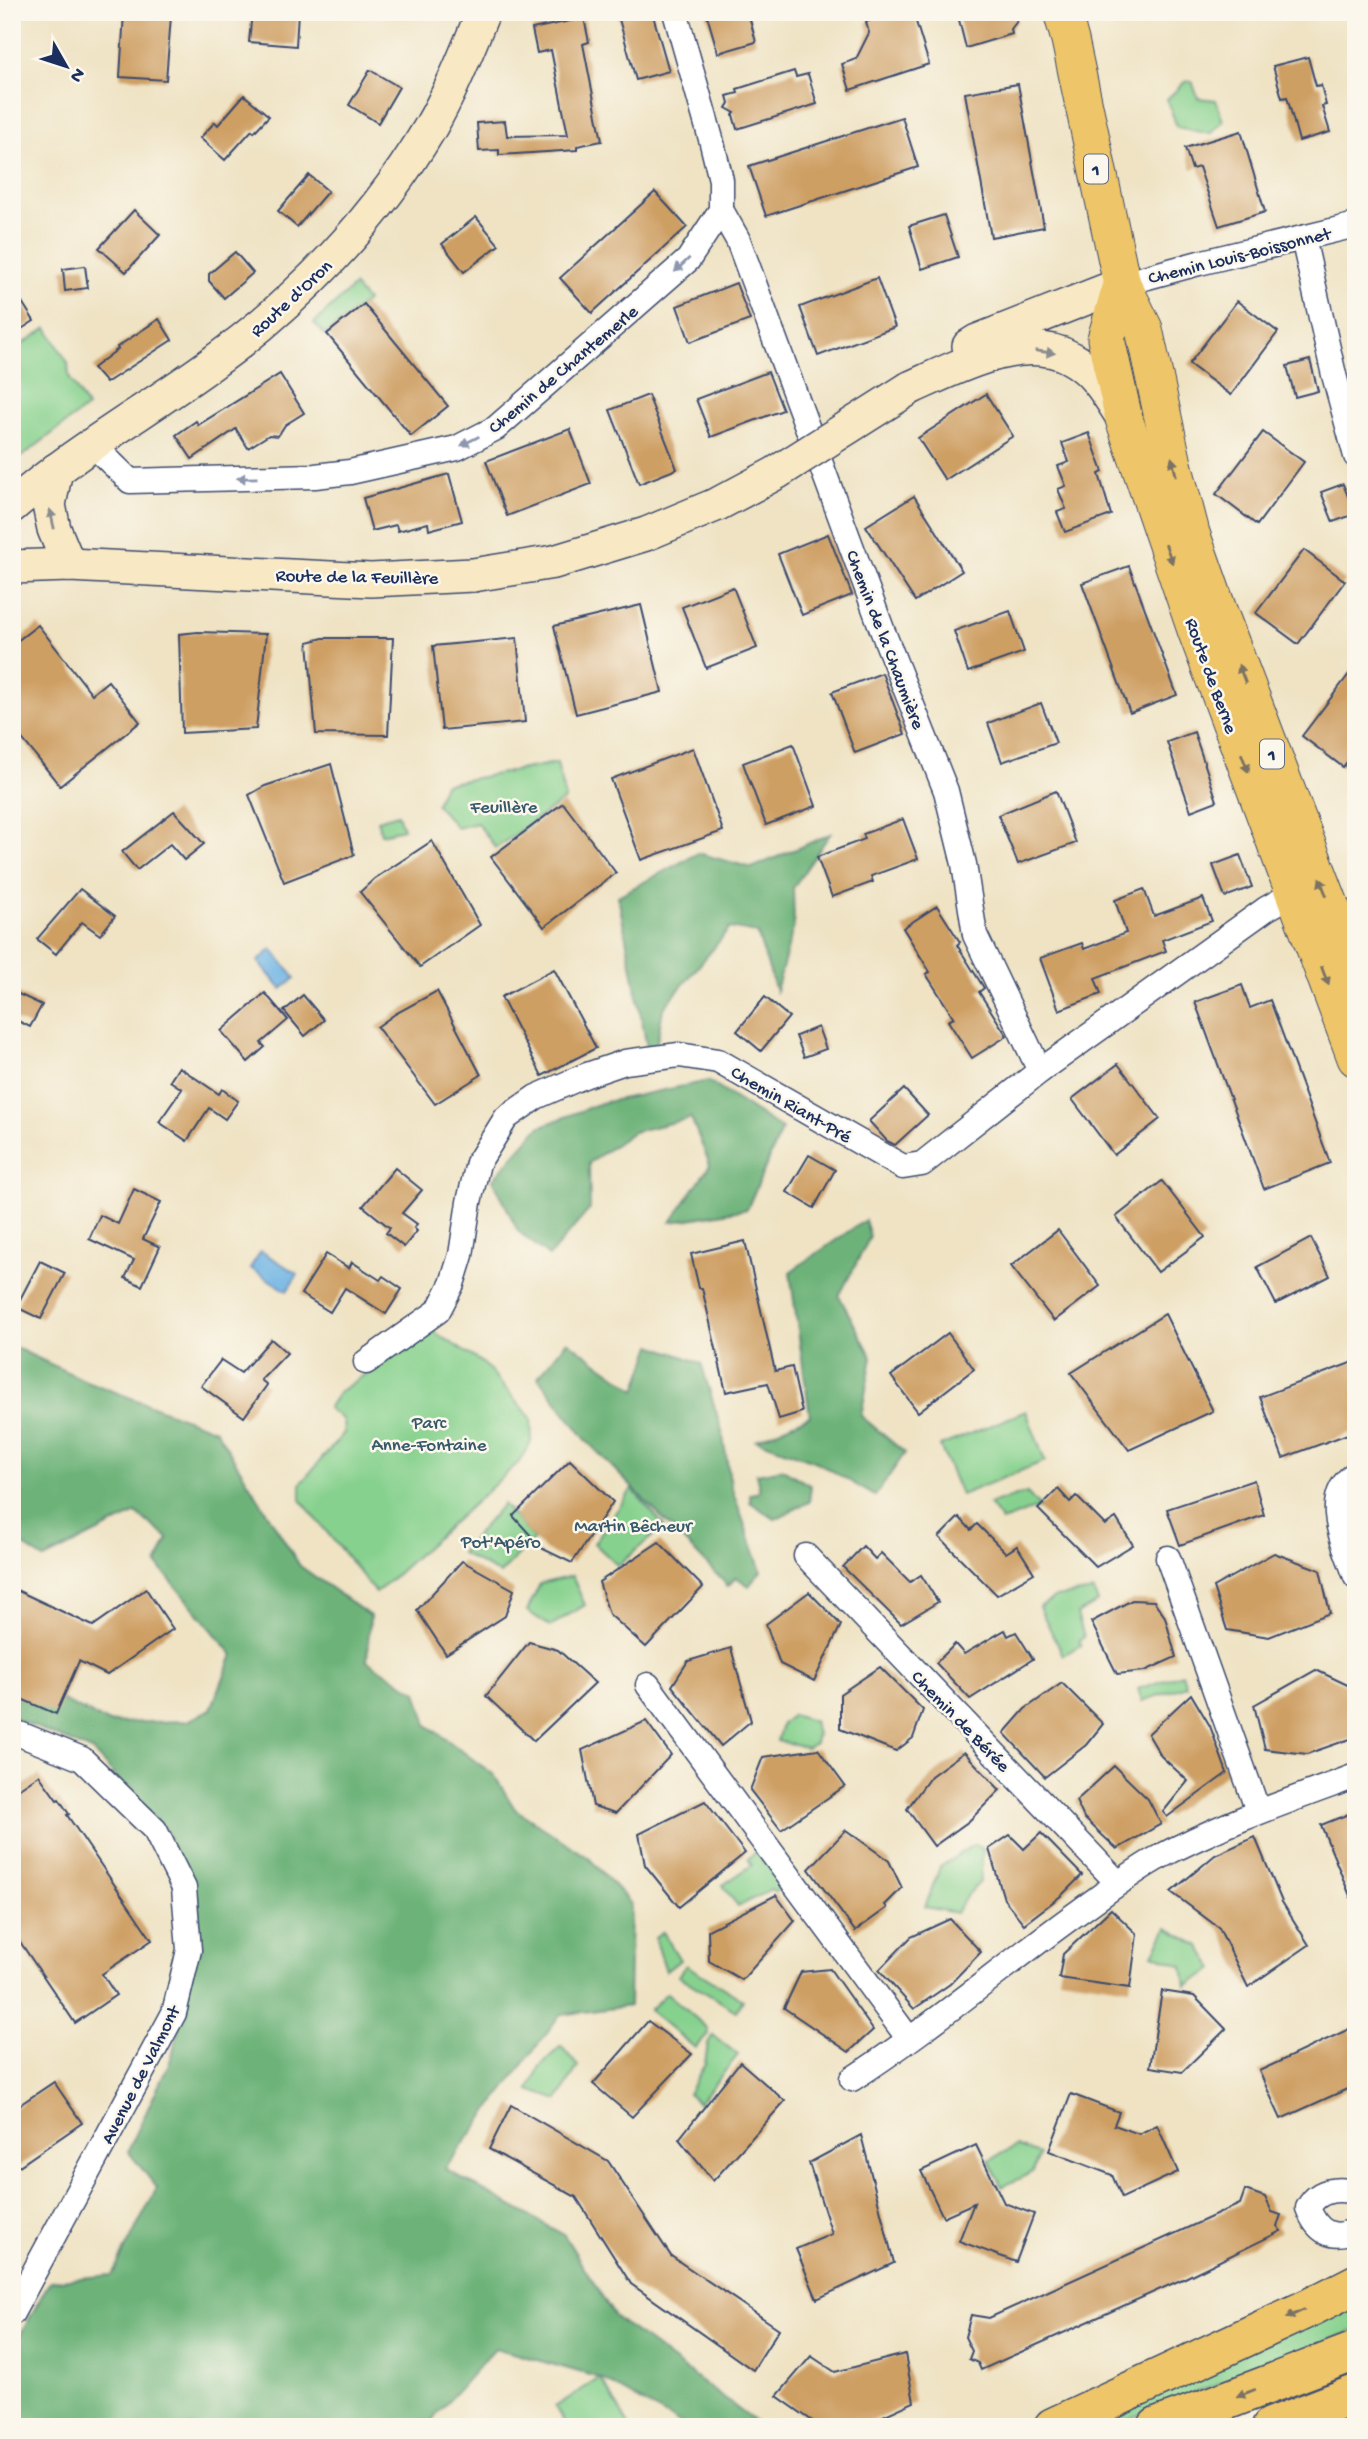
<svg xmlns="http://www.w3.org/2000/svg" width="1368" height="2439" viewBox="0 0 1368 2439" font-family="'Gochi Hand',sans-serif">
<rect width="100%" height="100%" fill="#fbf7ec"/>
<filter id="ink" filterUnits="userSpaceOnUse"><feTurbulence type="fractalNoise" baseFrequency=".0143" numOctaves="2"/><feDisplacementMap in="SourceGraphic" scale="14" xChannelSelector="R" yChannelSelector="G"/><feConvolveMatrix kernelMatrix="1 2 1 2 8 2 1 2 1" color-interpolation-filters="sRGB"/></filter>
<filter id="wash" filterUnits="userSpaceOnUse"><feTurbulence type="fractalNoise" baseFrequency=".00686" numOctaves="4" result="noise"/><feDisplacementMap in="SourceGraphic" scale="28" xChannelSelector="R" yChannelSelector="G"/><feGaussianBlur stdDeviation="1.57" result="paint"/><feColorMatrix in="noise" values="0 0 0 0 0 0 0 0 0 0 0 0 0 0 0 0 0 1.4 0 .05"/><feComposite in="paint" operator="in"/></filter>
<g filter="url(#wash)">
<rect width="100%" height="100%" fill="#efe3c4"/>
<!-- green -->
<g fill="#87d18e" stroke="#518076" stroke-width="2">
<polygon points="1192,81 1198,98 1216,100 1223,121 1210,134 1177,127 1167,99 1185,82"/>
<polygon points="354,286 367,301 325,335 314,323"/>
<polygon points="47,328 68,363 69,377 87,407 12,464 12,351"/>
<polygon points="557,763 565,799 496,848 477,823 457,828 436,804 444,784"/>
<polygon points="398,814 403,829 381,834 377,820"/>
<polygon points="431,1330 484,1364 531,1418 532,1440 519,1462 376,1593 301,1500 301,1483 344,1433 343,1420 328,1408 339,1392"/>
<polygon points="1026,1411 1045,1461 961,1495 940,1446"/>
<polygon points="632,1489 664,1526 618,1566 594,1543"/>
<polygon points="1027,1493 1040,1507 1002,1521 989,1504"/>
<polygon points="503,1504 534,1539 500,1574 461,1553"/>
<polygon points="572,1576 585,1605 550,1626 527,1611 540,1584"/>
<polygon points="1093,1591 1098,1602 1077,1614 1084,1637 1079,1641 1082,1645 1063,1655 1039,1607 1056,1597"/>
<polygon points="1182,1674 1186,1686 1142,1701 1138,1689"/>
<polygon points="792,1715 813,1721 817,1734 815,1743 806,1748 777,1741 782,1724"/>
<polygon points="975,1844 983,1850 980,1882 967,1895 956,1913 925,1907 940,1867"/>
<polygon points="758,1850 786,1885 775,1892 771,1889 738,1907 723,1885 752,1865 748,1859"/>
<polygon points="1167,1928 1200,1946 1214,1969 1186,1986 1183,1966 1153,1954"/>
<polygon points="663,1932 680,1960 666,1971 655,1938"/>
<polygon points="686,1965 743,2000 736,2011 678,1976"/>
<polygon points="667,1993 707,2028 708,2034 695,2048 649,2010"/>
<polygon points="713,2035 738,2055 699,2103 688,2094 705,2064 708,2043"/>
<polygon points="561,2046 578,2066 558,2100 529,2090 540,2066"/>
<polygon points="1016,2146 1039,2154 1033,2172 1002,2187 989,2160"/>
<polygon points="1356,2292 1356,2330 1108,2427 1075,2427"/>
<polygon points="600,2378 630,2427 567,2427 555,2407"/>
</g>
<!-- forest -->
<g fill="#6db379" stroke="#44716c" stroke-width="2">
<polygon points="830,834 793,888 794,925 776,991 757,933 730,928 663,1009 657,1042 648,1053 618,896 698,853 752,868"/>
<polygon points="708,1081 782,1129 747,1209 671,1222 710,1165 691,1118 633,1132 589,1163 590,1209 549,1256 518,1231 493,1179 539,1127 601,1103"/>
<polygon points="865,1220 870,1237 839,1296 872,1357 861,1416 905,1453 875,1496 817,1462 756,1440 810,1416 790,1272"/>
<polygon points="567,1341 636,1390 652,1345 701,1363 722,1431 731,1486 761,1571 749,1586 736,1577 728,1586 587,1441 538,1377"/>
<polygon points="12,1346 86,1381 216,1430 300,1566 370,1616 367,1661 417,1692 427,1725 494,1775 515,1809 589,1858 631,1904 629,2006 560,2015 445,2169 564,2235 615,2317 762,2427 686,2427 600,2378 495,2348 434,2417 431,2427 12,2427 12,2350 50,2281 112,2275 157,2188 128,2151 172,2057 196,1949 168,1833 92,1751 12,1717 12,1676 109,1723 188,1721 211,1709 233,1655 157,1564 168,1538 136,1513 44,1559 12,1538"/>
<polygon points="783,1469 811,1486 809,1502 775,1519 750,1502 750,1494 760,1492 756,1474"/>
</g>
<!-- water -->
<g fill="#6cb2e3" stroke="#4470a0" stroke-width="2">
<polygon points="272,949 295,978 281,989 258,961"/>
<polygon points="261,1251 298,1274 287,1291 250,1268"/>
</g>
<g id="blocks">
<!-- building -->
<g fill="#ce9f63">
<polygon points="252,12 298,12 296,46 249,42"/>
<polygon points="617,12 652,12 669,71 636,80"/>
<polygon points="706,12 748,12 756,42 718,53"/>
<polygon points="897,12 913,12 929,64 850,90 842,64 856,59 869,33 866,22"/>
<polygon points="957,12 1006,12 1007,15 1018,20 1011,29 1012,34 966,48"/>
<polygon points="124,13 171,16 166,80 120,77"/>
<polygon points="584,18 589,42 583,44 602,141 577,146 577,150 499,155 499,150 479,151 477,123 505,121 507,136 568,135 551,50 537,53 532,29"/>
<polygon points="1308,57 1316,86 1321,85 1326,105 1322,106 1330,132 1299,141 1287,97 1282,98 1273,66"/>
<polygon points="370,70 399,87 378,123 349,105"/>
<polygon points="794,71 796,77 808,74 817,104 737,129 733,115 735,113 726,108 729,103 727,96 738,93 737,89"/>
<polygon points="1018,84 1044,227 991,237 965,93"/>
<polygon points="244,95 269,116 254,132 252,130 225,160 200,138 215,122 218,125"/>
<polygon points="902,117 918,167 766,216 749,166"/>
<polygon points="1241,131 1265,212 1219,226 1199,167 1192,169 1185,148"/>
<polygon points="309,175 328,191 297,227 278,211"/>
<polygon points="655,192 687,227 592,313 560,278"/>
<polygon points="134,210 160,235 126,272 99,248"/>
<polygon points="944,215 958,257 922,269 909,226"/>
<polygon points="476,217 499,245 464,272 442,244"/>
<polygon points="235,252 253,273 224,298 209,281 209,274"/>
<polygon points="85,266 88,288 65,291 63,269"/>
<polygon points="877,278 895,327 818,356 800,307"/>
<polygon points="736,283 750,320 690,342 677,306"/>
<polygon points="12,286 34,321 12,335"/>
<polygon points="1237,301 1278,332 1231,395 1189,364"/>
<polygon points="364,304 448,406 411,436 327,334"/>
<polygon points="159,319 172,340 106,383 93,368 118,349 117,347"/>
<polygon points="1310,360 1318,391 1295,397 1287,366"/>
<polygon points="768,372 783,410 711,437 696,399"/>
<polygon points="280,374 304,413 285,425 278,436 269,435 248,448 236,429 192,459 176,435 196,421 198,425"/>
<polygon points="986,394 1013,436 945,480 918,438"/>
<polygon points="648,395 677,469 639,484 610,410"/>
<polygon points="570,429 591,484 507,516 486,461"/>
<polygon points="1263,432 1304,462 1257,525 1216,494"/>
<polygon points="1089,433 1103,472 1099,474 1111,515 1065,532 1057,512 1066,509 1058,489 1066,486 1058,466 1069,462 1062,443"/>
<polygon points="449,474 462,521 429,530 428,523 398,531 396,525 372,531 363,498"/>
<polygon points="1343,484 1355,514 1333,522 1321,492"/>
<polygon points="914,496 962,571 915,601 866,526"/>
<polygon points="828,534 852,595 802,615 778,554"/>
<polygon points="1304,550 1345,581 1298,644 1256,613"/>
<polygon points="1129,566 1177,695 1130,713 1082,583"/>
<polygon points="733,587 757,648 706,668 682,607"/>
<polygon points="641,605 662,692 576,714 554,626"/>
<polygon points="1010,611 1024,652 968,672 954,631"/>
<polygon points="38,625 92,694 108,681 140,722 60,786 12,726 12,645"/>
<polygon points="198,632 266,634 256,729 182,733 179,634"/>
<polygon points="323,638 393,638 388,735 316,734 308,642"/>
<polygon points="517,638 525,722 442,730 433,646"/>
<polygon points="1356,665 1356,751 1343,767 1302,736"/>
<polygon points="882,673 905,734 855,753 832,692"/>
<polygon points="1041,703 1056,743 1002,762 988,723"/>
<polygon points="1194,732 1217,801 1191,811 1167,742"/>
<polygon points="793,744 816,806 766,825 743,763"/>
<polygon points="693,748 723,831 641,860 611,779"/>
<polygon points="331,764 354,855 284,882 249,795 265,786"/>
<polygon points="1056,791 1076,843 1018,864 998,815"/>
<polygon points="563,803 616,873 544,927 491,857"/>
<polygon points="174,811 204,844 184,860 170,844 137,870 122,852"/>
<polygon points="903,819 918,859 871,876 873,882 832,897 817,857 865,839 863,834"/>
<polygon points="432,841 480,925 420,967 360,892 374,879"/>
<polygon points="1240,855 1252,887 1225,897 1213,865"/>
<polygon points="80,889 115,916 100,935 82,922 56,954 37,939"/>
<polygon points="1144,889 1154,916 1203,898 1212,921 1162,940 1166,951 1095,978 1101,994 1059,1010 1040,958 1082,943 1084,949 1126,933 1115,900"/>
<polygon points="937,906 960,942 957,945 984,988 979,992 1007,1036 972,1058 948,1021 954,1018 926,974 930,972 903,928"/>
<polygon points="554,969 596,1048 542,1076 501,997"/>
<polygon points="1242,985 1250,1008 1270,1000 1330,1163 1264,1189 1195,1002"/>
<polygon points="12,991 42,1005 30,1027 12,1018"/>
<polygon points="437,991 481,1075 435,1104 377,1027 395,1014"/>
<polygon points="265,993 288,1020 261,1043 265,1047 248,1062 221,1031"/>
<polygon points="303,995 324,1020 305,1036 284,1011"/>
<polygon points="765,997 789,1017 761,1051 737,1031"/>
<polygon points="818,1027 826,1049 804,1057 796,1036"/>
<polygon points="1118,1064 1160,1119 1114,1155 1072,1099"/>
<polygon points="179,1067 219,1094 222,1089 238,1101 225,1119 209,1108 187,1141 159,1122 182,1089 170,1081"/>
<polygon points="904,1089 928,1115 895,1145 887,1141 869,1121"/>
<polygon points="809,1155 835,1170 814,1208 787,1192"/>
<polygon points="395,1168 422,1190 402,1213 417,1224 414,1228 417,1231 404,1247 386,1233 390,1228 363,1206"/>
<polygon points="1162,1181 1205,1237 1158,1272 1116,1217"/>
<polygon points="134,1189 161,1202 143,1239 160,1247 142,1286 125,1278 134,1260 89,1239 100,1215 118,1224"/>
<polygon points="1058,1230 1100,1286 1054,1321 1011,1266"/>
<polygon points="1311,1238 1330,1276 1276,1304 1257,1267"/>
<polygon points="745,1241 775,1371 792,1367 802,1412 779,1419 768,1383 726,1392 702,1288 699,1288 691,1254"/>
<polygon points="326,1254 349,1268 352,1262 380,1280 383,1276 402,1289 386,1314 345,1288 330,1312 301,1294"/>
<polygon points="40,1261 65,1273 41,1319 16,1307"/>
<polygon points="1165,1314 1213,1411 1129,1450 1071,1373"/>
<polygon points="948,1333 974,1369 918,1412 891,1376"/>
<polygon points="271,1339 287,1353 261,1380 267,1385 244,1417 201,1386 221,1360 241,1373"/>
<polygon points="1356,1361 1356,1431 1283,1458 1260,1397"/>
<polygon points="570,1460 613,1502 572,1563 543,1549 513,1516"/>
<polygon points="1254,1480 1264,1515 1180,1545 1167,1509"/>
<polygon points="1058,1489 1070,1502 1076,1496 1105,1525 1116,1518 1133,1545 1096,1567 1038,1509"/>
<polygon points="959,1517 971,1530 977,1524 1006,1553 1017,1546 1034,1573 997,1595 939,1537"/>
<polygon points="659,1542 703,1587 646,1647 609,1614 599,1582"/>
<polygon points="863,1546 875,1559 881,1553 910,1582 921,1575 938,1602 901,1624 843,1567"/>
<polygon points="1274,1553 1320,1570 1330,1613 1269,1637 1227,1630 1213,1587"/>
<polygon points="462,1561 514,1590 505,1616 446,1654 417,1610"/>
<polygon points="12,1588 93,1626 146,1589 173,1629 107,1675 79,1661 56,1714 12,1695"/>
<polygon points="809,1592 841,1625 814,1681 780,1664 766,1624"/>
<polygon points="1132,1600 1154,1601 1165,1617 1176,1657 1145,1671 1117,1674 1091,1622"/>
<polygon points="1005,1630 1008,1636 1016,1632 1033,1659 970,1699 936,1663 955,1644 964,1654"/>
<polygon points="529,1642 558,1650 595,1683 534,1741 486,1696"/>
<polygon points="731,1648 751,1721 721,1746 672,1686 688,1661"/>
<polygon points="880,1667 923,1710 913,1738 896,1751 840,1729 840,1694"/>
<polygon points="1316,1670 1356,1689 1356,1737 1307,1754 1265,1749 1254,1705"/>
<polygon points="1062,1683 1103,1724 1086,1745 1045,1777 1004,1733 1025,1709"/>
<polygon points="1191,1694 1210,1726 1227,1773 1167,1817 1163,1812 1188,1781 1161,1756 1148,1734"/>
<polygon points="646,1721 671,1755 616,1813 593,1806 582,1750"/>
<polygon points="818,1749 845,1786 781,1830 750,1790 763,1757"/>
<polygon points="964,1752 1000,1790 969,1821 934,1846 907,1809 931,1776"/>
<polygon points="1114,1766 1148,1799 1161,1824 1117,1849 1084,1818 1076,1801"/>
<polygon points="39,1775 57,1800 59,1799 69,1814 67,1815 152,1940 102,1974 116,1995 75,2023 12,1930 12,1793"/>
<polygon points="705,1801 745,1853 679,1907 645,1865 639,1834"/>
<polygon points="1356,1811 1356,1908 1355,1908 1321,1825"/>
<polygon points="846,1830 889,1861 902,1888 885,1905 887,1908 855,1931 809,1869"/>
<polygon points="1041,1833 1082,1875 1062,1895 1024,1924 1004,1899 989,1849 1010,1835 1024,1849"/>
<polygon points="1255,1837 1282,1902 1309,1945 1248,1987 1219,1928 1171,1892 1215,1855"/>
<polygon points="776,1895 795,1921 742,1980 709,1961 708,1930"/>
<polygon points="1111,1909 1137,1934 1130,1988 1059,1978 1063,1954"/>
<polygon points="950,1919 981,1952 950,1984 914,2009 879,1970 911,1937"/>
<polygon points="830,1969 873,2030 849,2052 784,2008 801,1972"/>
<polygon points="1162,1991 1194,1996 1226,2029 1182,2072 1150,2067"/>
<polygon points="648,2021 692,2054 632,2117 593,2084"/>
<polygon points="1349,2029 1356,2044 1356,2085 1281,2119 1259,2071"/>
<polygon points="740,2062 785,2101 713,2181 679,2139"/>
<polygon points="54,2082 82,2123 12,2171 12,2110"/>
<polygon points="1071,2094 1119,2112 1114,2125 1139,2134 1157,2125 1178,2172 1122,2198 1112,2175 1049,2151"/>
<polygon points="511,2105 608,2161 671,2256 779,2329 753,2370 631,2284 576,2197 489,2149"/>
<polygon points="861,2135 894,2263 817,2299 796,2249 832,2234 809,2163"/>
<polygon points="976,2145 1004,2203 1034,2214 1016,2262 959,2241 974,2203 943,2217 921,2171"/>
<polygon points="1245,2190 1265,2197 1272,2212 1281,2215 1277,2226 1281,2231 1185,2278 981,2370 978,2363 969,2359 972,2351 965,2337 971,2315 989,2318 1240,2204"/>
<polygon points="905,2354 914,2402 859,2427 821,2427 777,2396 811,2356 835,2372"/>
</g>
</g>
</g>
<g filter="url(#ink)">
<use href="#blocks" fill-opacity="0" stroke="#3b4a6d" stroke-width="2"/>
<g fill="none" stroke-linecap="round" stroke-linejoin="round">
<defs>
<g id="street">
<polyline points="721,210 738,240 883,632 946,791 964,864 975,935 1040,1071"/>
<polyline points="1303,238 1334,375 1356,456"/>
<polyline points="1122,284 1199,263 1356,225"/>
<polyline points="93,445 130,481 315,476 350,472 457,448 496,428 688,260 721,210 721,180 711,139 675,12"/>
<polyline points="366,1362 438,1311 452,1284 461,1255 469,1202 478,1163 506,1118 536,1097 584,1076 625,1062 679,1055 718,1061 903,1167 922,1164 1040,1071 1266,909 1294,893"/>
<path d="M1356 1473C1319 1498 1345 1544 1356 1577"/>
<polyline points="806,1556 1118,1883"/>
<polyline points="1168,1558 1258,1811"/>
<polyline points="648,1685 909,2039"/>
<polyline points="12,1731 82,1759 155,1830 184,1888 189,1950 174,2013 12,2313"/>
<path d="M852 2079C931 2028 1003 1966 1080 1911 1104 1894 1128 1875 1154 1860 1218 1825 1288 1801 1356 1776"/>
<path d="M1356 2192C1336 2188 1318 2189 1308 2208 1317 2232 1332 2241 1356 2230"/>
</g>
<g id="secondary">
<polyline points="969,346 977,341 1122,284"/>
<path d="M910 388C955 368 1023 331 1071 358 1094 370 1108 394 1121 415"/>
<polyline points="56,470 49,505 54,529 69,565"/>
<path d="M12 506C73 452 145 412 211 364 298 301 375 221 430 128 451 92 467 51 483 12"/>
<polyline points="12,567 69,565 371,580 473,575"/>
</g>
<g id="primary">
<polyline points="1062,12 1070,40 1122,284 1144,329 1173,464 1191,533 1218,610 1356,973"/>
<polyline points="1122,284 1106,339 1124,419 1196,630 1356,1058"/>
</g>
<g id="highway">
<polyline points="1053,2427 1311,2307 1356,2284"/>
<polyline points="1157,2427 1356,2351"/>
<polyline points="1271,2427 1356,2394"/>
</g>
</defs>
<!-- street casing -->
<use href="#street" stroke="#3b4a6d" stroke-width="27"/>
<!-- secondary casing -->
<use href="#secondary" stroke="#3b4a6d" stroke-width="36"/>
<!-- primary casing -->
<use href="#primary" stroke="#3b4a6d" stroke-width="39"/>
<!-- highway casing -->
<use href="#highway" stroke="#3b4a6d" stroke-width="41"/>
<!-- street -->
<use href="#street" stroke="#fff" stroke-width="24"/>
<!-- secondary -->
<use href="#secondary" stroke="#f8e8c3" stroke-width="33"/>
<!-- primary -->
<use href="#primary" stroke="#eec569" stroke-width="37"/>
<!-- highway -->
<use href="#highway" stroke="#eec569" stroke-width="38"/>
<defs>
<polyline id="secondary-bridge" points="473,575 554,562 646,534 718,504 776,473 910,388"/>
</defs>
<!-- secondary-bridge casing -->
<use href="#secondary-bridge" stroke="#3b4a6d" stroke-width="36" stroke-linecap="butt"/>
<!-- secondary-bridge -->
<use href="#secondary-bridge" stroke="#f8e8c3" stroke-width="33"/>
</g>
<!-- one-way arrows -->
<defs><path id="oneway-solid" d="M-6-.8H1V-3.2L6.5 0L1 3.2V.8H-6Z" transform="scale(1.75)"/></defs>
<g fill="#8d97ae">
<use href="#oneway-solid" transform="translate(682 265) rotate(137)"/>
<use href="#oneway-solid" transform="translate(470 441) rotate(153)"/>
<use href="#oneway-solid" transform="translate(247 478) rotate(179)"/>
</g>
<g fill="#8a8c90">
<use href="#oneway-solid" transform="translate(1045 352) rotate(8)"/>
<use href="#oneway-solid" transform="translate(52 519) rotate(-103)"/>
</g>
<g fill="#7a7263">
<use href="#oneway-solid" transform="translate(1174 467) rotate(-104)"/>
<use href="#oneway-solid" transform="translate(1169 554) rotate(70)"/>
<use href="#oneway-solid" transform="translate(1242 674) rotate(-111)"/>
<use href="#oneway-solid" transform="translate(1245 763) rotate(69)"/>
<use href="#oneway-solid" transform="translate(1323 887) rotate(-111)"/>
<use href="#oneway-solid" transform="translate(1325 976) rotate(69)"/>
<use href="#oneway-solid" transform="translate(1295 2314) rotate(155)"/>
<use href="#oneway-solid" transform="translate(1246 2393) rotate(159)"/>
</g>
</g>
<g text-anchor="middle" stroke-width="5" stroke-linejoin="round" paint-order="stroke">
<!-- shield labels -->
<g fill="#fbf7ec" stroke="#5e6b89" stroke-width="2">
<rect x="1084" y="154.5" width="24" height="29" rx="5"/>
<rect x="1260" y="739.5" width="24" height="29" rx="5"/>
</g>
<g font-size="18" font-weight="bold" fill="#1b2f5e">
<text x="1096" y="175">1</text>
<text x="1272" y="760">1</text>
</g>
<!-- street labels -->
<g font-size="19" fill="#1b2f5e" stroke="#fbf7ec">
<text transform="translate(1239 254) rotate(-14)" y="7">Chemin Louis-Boissonnet</text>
<text transform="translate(290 297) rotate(-43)" y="7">Route d'Oron</text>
<text transform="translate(562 368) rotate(-40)" y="7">Chemin de Chantemerle</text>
<text transform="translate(357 575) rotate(1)" y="7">Route de la Feuillère</text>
<text transform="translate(887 639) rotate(69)" y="7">Chemin de la Chaumière</text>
<text transform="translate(1213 675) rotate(70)" y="7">Route de Berne</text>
<text transform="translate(792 1103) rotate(30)" y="7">Chemin Riant-Pré</text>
<text transform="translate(962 1720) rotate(46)" y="7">Chemin de Bérée</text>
<text transform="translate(139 2074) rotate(-63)" y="7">Avenue de Valmont</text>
</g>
<!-- park labels -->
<g font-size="19" fill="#36586a" stroke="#fbf7ec">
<text x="504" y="812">Feuillère</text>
<text x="429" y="1428">Parc<tspan x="429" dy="22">Anne-Fontaine</tspan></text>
<text x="633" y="1531">Martin Bêcheur</text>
<text x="501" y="1547">Pot'Apéro</text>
</g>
</g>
<!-- margin -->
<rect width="1368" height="2439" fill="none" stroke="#fbf7ec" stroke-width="42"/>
<!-- north arrow -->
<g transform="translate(66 66) rotate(129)" stroke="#fbf7ec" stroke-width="5" paint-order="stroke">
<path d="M0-5L12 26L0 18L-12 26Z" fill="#1b2f5e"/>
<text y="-10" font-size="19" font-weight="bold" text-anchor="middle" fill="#1b2f5e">N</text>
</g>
</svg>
